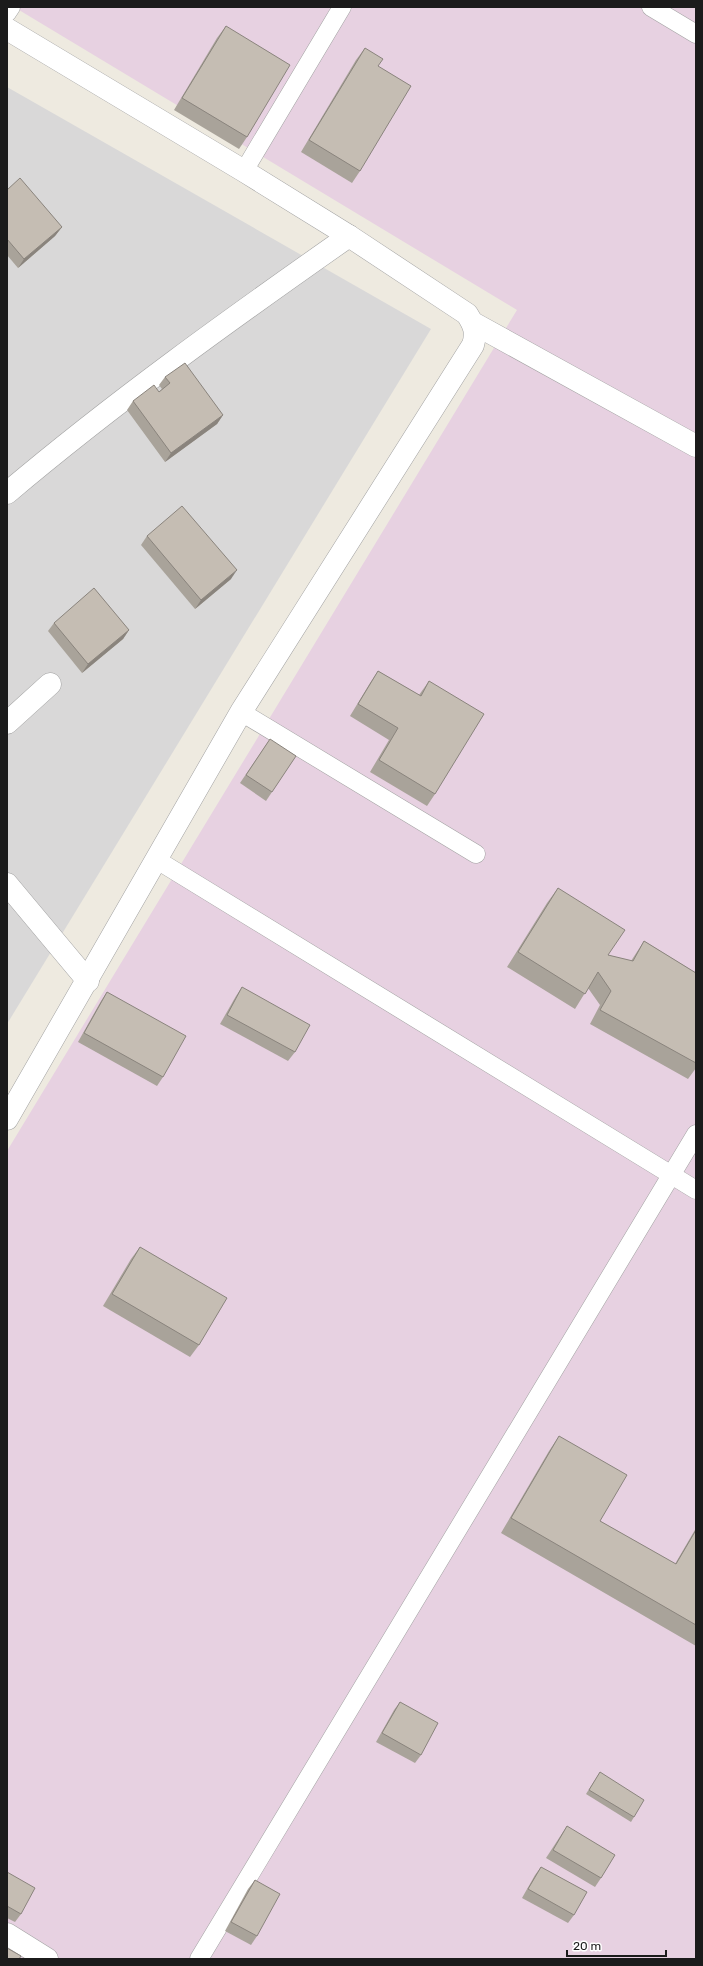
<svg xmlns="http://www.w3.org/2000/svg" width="703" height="1966" viewBox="0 0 703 1966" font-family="Rubik,sans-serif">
<rect width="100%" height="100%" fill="#eeeae0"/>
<!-- residential -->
<polygon fill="#d9d8d8" points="7,87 431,329 7,1024"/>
<!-- industrial -->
<polygon fill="#e7d1e1" points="14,7 696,7 696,1959 7,1959 7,1151 517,310"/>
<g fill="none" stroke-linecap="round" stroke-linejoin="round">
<defs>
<g id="service">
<polyline points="651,7 696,34"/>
<polyline points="7,13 11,7"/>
<polyline points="244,171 342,7"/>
<polyline points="241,712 476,854"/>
<polyline points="157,860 696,1190"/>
<polyline points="199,1959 696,1134"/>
</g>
<g id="minor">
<path d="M7 29 244 171 349 236 467 314C474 325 477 332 473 345L241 712 7 1119"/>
<polyline points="473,323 696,446"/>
<path d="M7 493C116 401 232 318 349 236"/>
<polyline points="7,723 50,684"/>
<polyline points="7,884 88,981"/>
<polyline points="7,1934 47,1959"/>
</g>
</defs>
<!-- service casing -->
<use href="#service" stroke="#a2a2a2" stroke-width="19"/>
<!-- minor casing -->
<use href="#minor" stroke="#a2a2a2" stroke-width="23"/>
<!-- service -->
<use href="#service" stroke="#fff" stroke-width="18"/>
<!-- minor -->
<use href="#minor" stroke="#fff" stroke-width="22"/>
</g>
<!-- wall -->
<g fill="#a9a39a">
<polygon points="226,26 247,137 239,149 174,110 217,38"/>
<polygon points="365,48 378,66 360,171 352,183 301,152 356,60"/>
<polygon points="7,190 62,227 55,236 18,268 7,255"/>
<polygon points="165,377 223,415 217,424 165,462 127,410 133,401 159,392 162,389 159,385"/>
<polygon points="147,536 231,579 195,609 141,545"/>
<polygon points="54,623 129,630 123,639 82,673 48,631"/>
<polygon points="378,671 419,695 429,681 435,794 427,806 370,772 389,740 350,716 370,683"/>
<polygon points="270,739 272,792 266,801 240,783"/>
<polygon points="558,888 608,955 631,961 644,941 696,973 696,1068 688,1079 590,1024 600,1005 588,988 575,1009 507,967 547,903"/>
<polygon points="242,987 295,1052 288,1061 220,1024 236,996"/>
<polygon points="107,992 163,1077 157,1086 78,1042 101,1001"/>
<polygon points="140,1247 199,1345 190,1357 103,1306 131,1259"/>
<polygon points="559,1436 600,1521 675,1564 696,1528 696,1646 501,1533 549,1451"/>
<polygon points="400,1702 421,1755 415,1763 376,1742 394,1710"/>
<polygon points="600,1772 634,1817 631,1822 586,1794"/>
<polygon points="567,1826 601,1878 595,1887 546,1858 561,1835"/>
<polygon points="541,1867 574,1915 568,1923 522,1898 535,1875"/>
<polygon points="7,1872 21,1914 15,1922 7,1918"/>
<polygon points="255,1880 257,1936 251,1945 225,1931 248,1889"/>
</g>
<!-- shaded-wall -->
<g fill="#8a847d">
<polygon points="62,227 55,236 18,268 24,259"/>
<polygon points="223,415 217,424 165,462 171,453"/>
<polygon points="237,570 231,579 195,609 201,600"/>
<polygon points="129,630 123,639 82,673 88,664"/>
</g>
<!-- building -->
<g fill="#c5bdb3" stroke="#8a847d">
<polygon points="226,26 290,65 247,137 182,98"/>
<polygon points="365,48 383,59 378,66 411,86 360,171 309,140"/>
<polygon points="20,178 62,227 24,259 7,239 7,190"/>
<polygon points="185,363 223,415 171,453 133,401 154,385 159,392 170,383 165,377"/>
<polygon points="182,506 237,570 201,600 147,536"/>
<polygon points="94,588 129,630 88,664 54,623"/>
<polygon points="378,671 421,696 429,681 484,714 435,794 379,760 398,728 358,704"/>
<polygon points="270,739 296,756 272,792 246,775"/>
<polygon points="558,888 625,930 608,955 633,961 644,941 696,973 696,1063 600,1010 611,991 598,972 585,994 518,952"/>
<polygon points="242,987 310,1025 295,1052 227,1015"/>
<polygon points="107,992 186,1036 163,1077 84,1033"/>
<polygon points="140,1247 227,1298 199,1345 112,1294"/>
<polygon points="559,1436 627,1475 600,1521 676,1564 696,1530 696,1625 511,1518"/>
<polygon points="400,1702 438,1723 421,1755 382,1733"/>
<polygon points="600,1772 644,1800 634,1817 589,1790"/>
<polygon points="567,1826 615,1855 601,1878 553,1850"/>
<polygon points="541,1867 587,1892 574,1915 528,1889"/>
<polygon points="7,1872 35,1888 21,1914 7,1906"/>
<polygon points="255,1880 280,1894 257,1936 231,1922"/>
<polygon points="7,1948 21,1956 19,1959 7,1959"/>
</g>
<!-- border -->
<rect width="703" height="1966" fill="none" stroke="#1b1b1b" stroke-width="16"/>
<!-- scale -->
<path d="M567 1950v6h99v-6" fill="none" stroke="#1b1b1b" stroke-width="2"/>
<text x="573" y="1950" font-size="12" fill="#1b1b1b" stroke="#ffffff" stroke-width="3" paint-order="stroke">20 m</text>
</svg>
